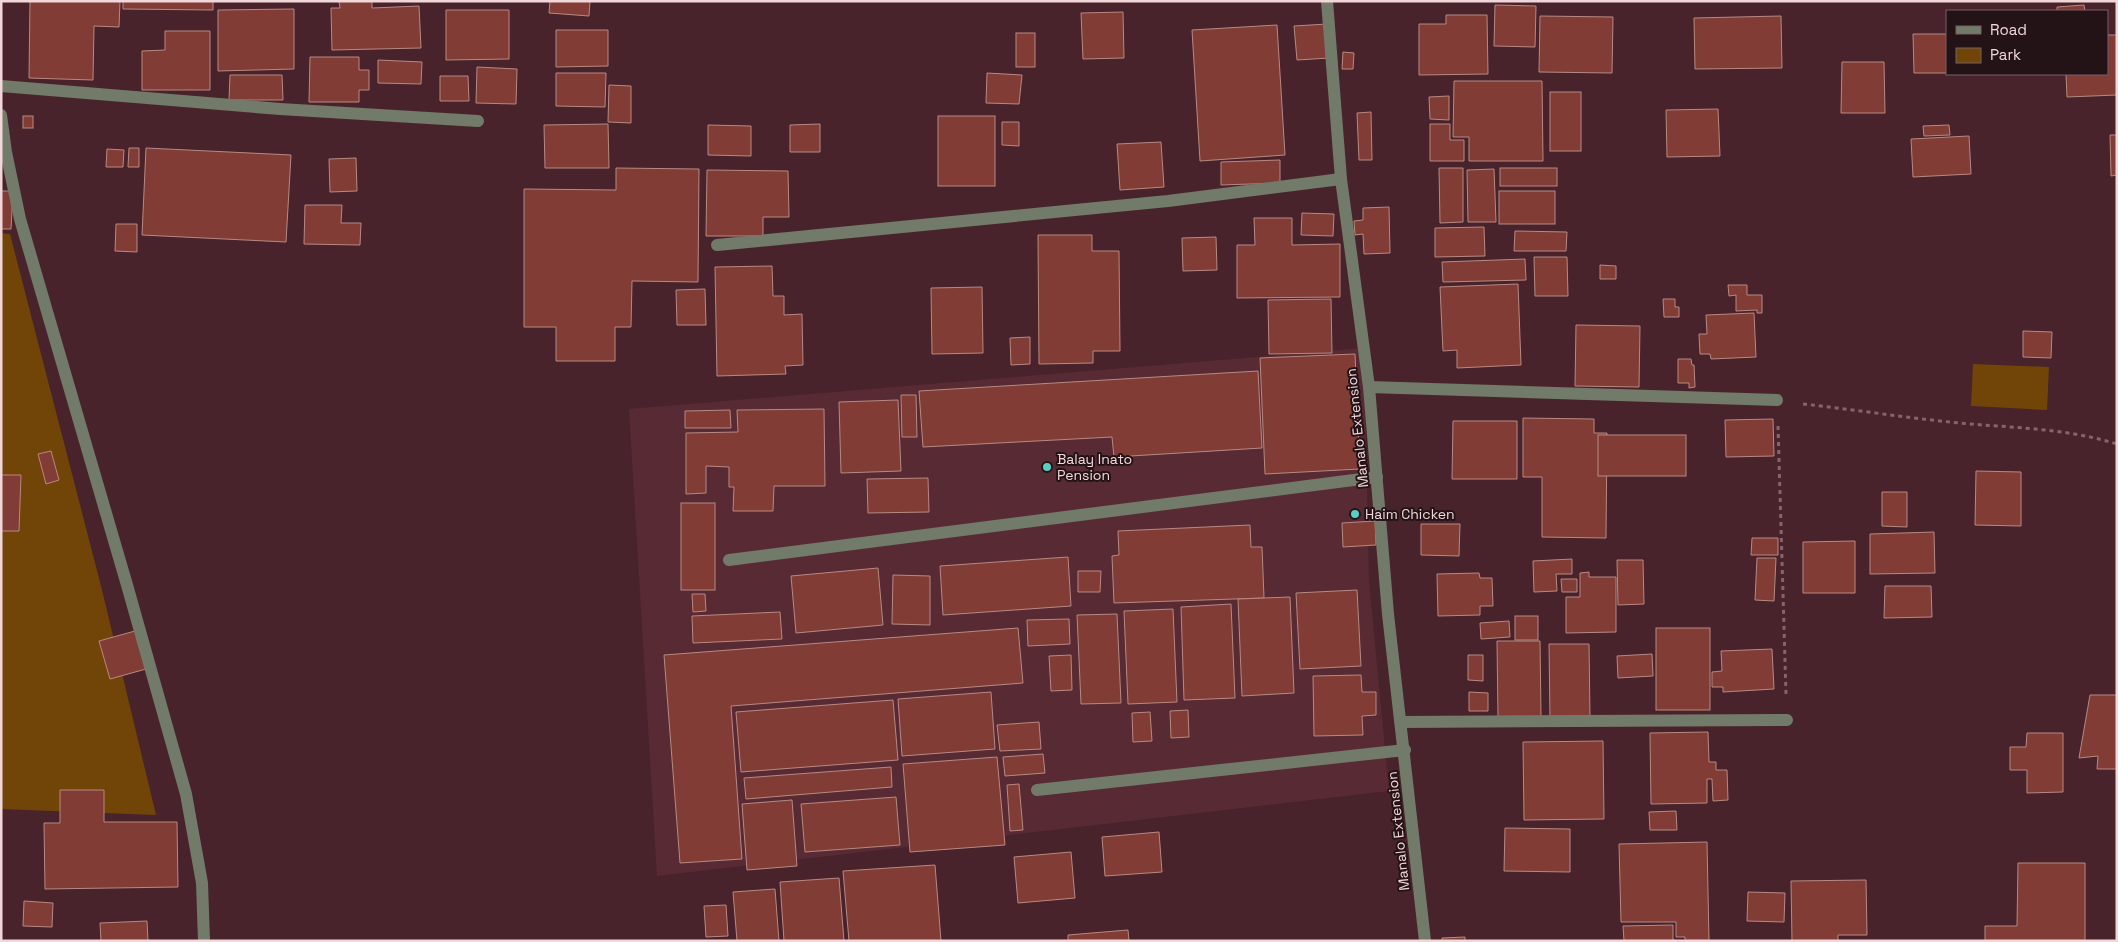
<svg xmlns="http://www.w3.org/2000/svg" width="2118" height="942" viewBox="0 0 2118 942" font-family="'Space Grotesk',sans-serif">
<rect width="100%" height="100%" fill="#49232b"/>
<!-- built -->
<polygon fill="#582a34" points="1364,348 1369,581 1389,791 657,876 629,409"/>
<!-- green -->
<g fill="#714507">
<polygon points="1,233 10,234 102,590 156,815 1,809"/>
<polygon points="1973,364 2049,367 2047,410 1971,406"/>
</g>
<!-- building -->
<g fill="#813d35" stroke="#b88983">
<polygon points="30,1 120,1 119,27 94,26 93,80 29,78"/>
<polygon points="123,1 213,1 213,10 123,9"/>
<polygon points="339,1 372,1 372,8 419,6 421,48 332,50 331,8 340,8"/>
<polygon points="550,1 590,1 589,16 549,13"/>
<polygon points="1495,5 1536,6 1535,47 1494,46"/>
<polygon points="2084,5 2085,11 2057,11 2057,7"/>
<polygon points="294,9 294,69 218,71 218,10"/>
<polygon points="446,10 509,10 509,59 446,60"/>
<polygon points="1123,12 1124,58 1083,59 1081,13"/>
<polygon points="1446,15 1487,15 1488,74 1419,75 1419,24 1446,24"/>
<polygon points="1540,16 1613,17 1612,73 1539,72"/>
<polygon points="1781,16 1782,68 1695,69 1694,18"/>
<polygon points="1327,24 1329,58 1297,60 1294,26"/>
<polygon points="1277,25 1285,155 1200,161 1192,30"/>
<polygon points="556,30 608,30 608,66 556,67"/>
<polygon points="165,31 210,31 210,90 142,90 142,51 165,50"/>
<rect x="1016" y="33" width="19" height="34"/>
<polygon points="1913,34 1947,34 1947,73 1914,73"/>
<polygon points="2107,35 2117,35 2117,95 2067,97 2066,74 2107,74"/>
<polygon points="1343,52 1354,53 1353,69 1342,69"/>
<polygon points="310,57 359,57 359,70 369,70 369,90 359,90 359,102 309,102"/>
<polygon points="378,60 422,62 421,84 378,83"/>
<polygon points="1842,62 1884,62 1885,113 1841,113"/>
<polygon points="477,67 517,69 516,104 476,103"/>
<polygon points="556,73 606,73 605,107 556,106"/>
<polygon points="987,73 1022,75 1019,104 986,103"/>
<polygon points="230,75 282,75 283,100 229,100"/>
<polygon points="440,76 468,76 469,101 440,101"/>
<polygon points="1454,81 1542,81 1543,161 1469,161 1469,137 1453,137"/>
<polygon points="609,85 631,86 631,123 608,122"/>
<rect x="1550" y="92" width="31" height="59"/>
<polygon points="1449,96 1449,120 1430,119 1429,97"/>
<polygon points="1718,109 1720,156 1667,157 1666,110"/>
<polygon points="1371,112 1372,160 1359,160 1357,113"/>
<rect x="23" y="116" width="10" height="12"/>
<rect x="938" y="116" width="57" height="70"/>
<polygon points="1002,122 1019,122 1019,146 1002,145"/>
<polygon points="608,124 609,168 545,168 544,125"/>
<polygon points="820,124 820,152 790,152 790,125"/>
<polygon points="1430,124 1450,124 1450,140 1464,140 1464,161 1430,161"/>
<polygon points="708,125 751,126 751,156 708,155"/>
<polygon points="1949,125 1950,135 1924,136 1923,126"/>
<polygon points="2110,135 2117,135 2117,175 2111,176"/>
<polygon points="1969,136 1971,174 1913,177 1911,139"/>
<polygon points="1161,142 1164,187 1120,190 1117,144"/>
<polygon points="129,148 139,148 139,167 128,167"/>
<polygon points="146,148 291,155 286,242 142,235"/>
<polygon points="107,149 124,150 123,167 106,167"/>
<polygon points="356,158 357,191 330,192 329,159"/>
<polygon points="1280,160 1280,183 1221,185 1221,162"/>
<polygon points="616,168 699,169 698,282 632,281 631,327 615,327 615,361 556,361 556,327 524,327 524,189 616,190"/>
<polygon points="1439,168 1463,168 1463,222 1440,223"/>
<rect x="1500" y="168" width="57" height="18"/>
<polygon points="1494,169 1496,222 1468,222 1467,170"/>
<polygon points="707,170 788,171 789,217 763,217 763,236 706,236"/>
<polygon points="1,191 13,191 11,229 1,229"/>
<rect x="1499" y="191" width="56" height="33"/>
<polygon points="305,205 342,205 341,223 361,223 360,245 304,244"/>
<polygon points="1389,207 1390,253 1364,254 1363,234 1355,235 1354,221 1363,220 1363,208"/>
<polygon points="1302,213 1334,214 1333,236 1301,235"/>
<polygon points="1254,218 1292,218 1292,245 1340,244 1340,297 1237,298 1237,245 1255,245"/>
<polygon points="116,224 137,224 137,252 115,251"/>
<polygon points="1484,227 1485,256 1435,257 1435,228"/>
<polygon points="1515,231 1567,232 1566,251 1514,251"/>
<polygon points="1038,235 1092,235 1092,251 1119,251 1120,351 1093,351 1093,363 1039,364"/>
<polygon points="1216,237 1217,270 1183,271 1182,238"/>
<polygon points="1534,257 1567,257 1568,296 1535,296"/>
<polygon points="1525,259 1526,280 1443,282 1442,262"/>
<polygon points="1600,265 1616,266 1616,279 1600,279"/>
<polygon points="772,266 773,296 784,296 784,315 802,314 803,365 785,366 786,374 717,376 715,267"/>
<polygon points="1518,284 1521,365 1457,368 1457,350 1443,351 1440,287"/>
<polygon points="1728,285 1747,285 1747,295 1762,295 1762,313 1757,313 1757,310 1736,311 1736,295 1729,296"/>
<polygon points="982,287 983,353 932,354 931,288"/>
<polygon points="705,289 706,325 677,325 676,290"/>
<polygon points="1331,299 1332,353 1269,354 1268,300"/>
<polygon points="1663,299 1675,299 1675,307 1679,307 1679,317 1664,317"/>
<polygon points="1754,313 1756,357 1711,359 1710,354 1700,354 1699,334 1707,334 1706,315"/>
<polygon points="1576,325 1640,326 1639,387 1575,386"/>
<polygon points="2023,331 2052,332 2051,358 2023,357"/>
<polygon points="1030,337 1030,364 1011,365 1010,338"/>
<polygon points="1355,354 1360,469 1265,474 1260,358"/>
<polygon points="1678,359 1691,359 1692,365 1694,365 1695,387 1689,388 1689,383 1678,383"/>
<polygon points="1258,371 1262,448 1114,457 1112,437 923,447 919,391"/>
<polygon points="901,395 916,395 917,437 902,437"/>
<polygon points="898,400 901,471 841,473 839,402"/>
<polygon points="824,409 825,486 774,486 773,511 733,511 734,487 729,487 729,467 706,466 706,493 686,494 686,433 738,432 737,410"/>
<polygon points="730,410 731,428 685,428 685,411"/>
<polygon points="1523,418 1594,419 1594,433 1607,433 1606,538 1542,537 1542,477 1523,477"/>
<polygon points="1773,419 1774,456 1726,457 1725,420"/>
<polygon points="1453,421 1517,421 1517,479 1452,479"/>
<rect x="1598" y="435" width="88" height="41"/>
<polygon points="51,451 59,480 46,484 38,454"/>
<polygon points="1976,471 2021,472 2021,526 1975,525"/>
<polygon points="1,475 21,475 19,531 1,531"/>
<polygon points="928,478 929,512 868,513 867,479"/>
<polygon points="1882,492 1907,492 1907,527 1882,526"/>
<rect x="681" y="503" width="34" height="87"/>
<polygon points="1375,521 1376,545 1343,547 1342,523"/>
<polygon points="1421,524 1460,524 1459,556 1421,555"/>
<polygon points="1250,525 1251,547 1262,547 1264,598 1114,603 1112,556 1119,555 1118,531"/>
<polygon points="1934,532 1935,573 1870,574 1870,534"/>
<polygon points="1752,538 1778,538 1778,555 1751,555"/>
<polygon points="1855,541 1855,593 1803,593 1803,542"/>
<polygon points="1068,557 1071,606 943,615 940,566"/>
<polygon points="1757,558 1776,558 1774,601 1755,600"/>
<polygon points="1572,559 1572,574 1556,574 1557,591 1534,592 1533,561"/>
<polygon points="1617,560 1643,560 1644,604 1618,605"/>
<polygon points="878,568 883,625 796,633 791,576"/>
<polygon points="1078,571 1101,571 1100,592 1078,592"/>
<polygon points="1589,572 1589,577 1616,577 1616,632 1566,633 1566,597 1580,597 1580,573"/>
<polygon points="1479,573 1480,578 1492,578 1493,606 1480,606 1480,615 1438,616 1437,574"/>
<polygon points="893,575 930,576 930,625 892,624"/>
<polygon points="1561,579 1577,579 1577,592 1562,592"/>
<polygon points="1885,586 1931,586 1932,617 1884,618"/>
<polygon points="1357,590 1361,666 1300,669 1296,593"/>
<polygon points="692,594 705,594 706,611 693,612"/>
<polygon points="1290,597 1294,693 1242,696 1238,599"/>
<polygon points="1231,604 1235,698 1184,700 1181,607"/>
<polygon points="1173,609 1177,702 1128,704 1124,611"/>
<polygon points="780,612 782,639 693,643 692,616"/>
<polygon points="1117,614 1121,703 1081,704 1077,615"/>
<rect x="1515" y="616" width="23" height="24"/>
<polygon points="1069,619 1070,644 1028,646 1027,620"/>
<polygon points="1509,621 1510,637 1481,639 1480,623"/>
<polygon points="1018,628 1023,683 731,706 742,859 680,863 664,655"/>
<rect x="1656" y="628" width="54" height="82"/>
<polygon points="135,631 146,669 110,679 99,641"/>
<polygon points="1497,641 1540,641 1541,717 1498,718"/>
<polygon points="1549,644 1589,644 1590,718 1550,719"/>
<polygon points="1772,649 1774,689 1723,692 1723,687 1712,687 1712,672 1722,671 1721,651"/>
<polygon points="1652,654 1653,676 1618,678 1617,656"/>
<polygon points="1071,655 1072,690 1051,691 1049,656"/>
<polygon points="1468,655 1483,655 1483,681 1468,680"/>
<polygon points="1361,675 1362,692 1376,692 1376,715 1362,716 1363,735 1314,736 1313,676"/>
<polygon points="991,692 995,749 902,756 898,699"/>
<polygon points="1469,692 1488,693 1488,711 1469,711"/>
<polygon points="2090,695 2117,695 2117,769 2097,769 2098,756 2079,758"/>
<polygon points="893,700 898,760 741,772 736,712"/>
<polygon points="1188,710 1189,737 1171,738 1170,711"/>
<polygon points="1150,712 1152,741 1133,742 1132,713"/>
<polygon points="1039,722 1041,749 1000,751 997,725"/>
<polygon points="1708,732 1709,762 1716,762 1716,770 1727,770 1728,800 1713,801 1712,779 1707,779 1707,803 1651,804 1650,733"/>
<polygon points="2027,733 2063,733 2063,792 2027,793 2027,770 2010,770 2010,747 2026,747"/>
<polygon points="1603,741 1604,819 1524,820 1523,742"/>
<polygon points="1043,754 1045,773 1005,776 1003,757"/>
<polygon points="997,757 1005,845 910,852 903,764"/>
<polygon points="891,767 892,787 746,799 744,778"/>
<polygon points="1019,784 1023,830 1010,831 1007,785"/>
<polygon points="60,790 104,790 104,822 177,822 178,887 45,889 44,823 60,823"/>
<polygon points="896,797 900,845 805,852 801,804"/>
<polygon points="792,800 797,866 747,870 742,804"/>
<polygon points="1676,811 1677,830 1650,830 1649,812"/>
<polygon points="1505,828 1570,829 1570,872 1504,871"/>
<polygon points="1159,832 1162,872 1105,876 1102,837"/>
<polygon points="1707,842 1709,941 1685,941 1685,937 1676,937 1676,922 1621,922 1619,844"/>
<polygon points="1071,852 1075,898 1018,903 1014,857"/>
<polygon points="2018,863 2085,863 2085,941 1985,941 1985,926 2017,926"/>
<polygon points="935,865 941,941 849,941 843,871"/>
<polygon points="839,878 844,941 784,941 780,882"/>
<polygon points="1866,880 1867,935 1838,935 1838,941 1792,941 1791,881"/>
<polygon points="775,889 779,941 737,941 733,892"/>
<polygon points="1748,892 1785,893 1784,922 1747,921"/>
<polygon points="24,901 53,903 52,927 23,926"/>
<polygon points="726,905 728,936 706,937 704,906"/>
<polygon points="147,921 148,941 101,941 100,923"/>
<polygon points="1673,925 1673,940 1681,941 1624,941 1623,926"/>
<polygon points="1128,930 1129,941 1068,941 1068,935"/>
<polygon points="1465,937 1465,941 1442,941 1442,938"/>
</g>
<g fill="none" stroke-linecap="round" stroke-linejoin="round">
<!-- path -->
<g stroke="#85646a" stroke-width="3" stroke-dasharray="4 4" stroke-linecap="butt">
<path d="M1803 404C1858 410 1914 419 1970 424 2019 428 2069 429 2117 444"/>
<polyline points="1778,426 1786,694"/>
</g>
<!-- minor -->
<g stroke="#727a69" stroke-width="12">
<polyline points="1327,1 1341,179 1369,387 1388,614 1425,941"/>
<polyline points="1,86 280,109 478,121"/>
<polyline points="1,115 6,152 20,219 127,585 186,794 202,883 204,941"/>
<polyline points="717,245 1168,201 1341,179"/>
<polyline points="1369,387 1777,400"/>
<polyline points="729,560 1377,477"/>
<polyline points="1401,722 1787,720"/>
<polyline points="1037,790 1405,750"/>
</g>
</g>
<!-- markers -->
<g fill="#56cec4" stroke="#241316" stroke-width="2">
<circle cx="1047" cy="467" r="5"/>
<circle cx="1355" cy="514" r="5"/>
</g>
<g text-anchor="middle" stroke-width="4" stroke-linejoin="round" paint-order="stroke">
<!-- street labels -->
<g font-size="14" fill="#f1d7da" stroke="#241316">
<text transform="translate(1357 428) rotate(-96)" y="5">Manalo Extension</text>
<text transform="translate(1398 831) rotate(-96)" y="5">Manalo Extension</text>
</g>
<!-- poi labels -->
<g font-size="14" fill="#f1d7da" stroke="#241316" text-anchor="start">
<text x="1057" y="464">Balay Inato<tspan x="1057" dy="16">Pension</tspan></text>
<text x="1365" y="519">Haim Chicken</text>
</g>
</g>
<!-- border -->
<rect width="2118" height="942" fill="none" stroke="#f1d7da" stroke-width="5"/>
<!-- legend -->
<rect x="1946" y="10" width="162" height="65" fill="#241316" stroke="#766164"/>
<rect x="1956" y="26" width="25" height="8" fill="#727a69" stroke="#766164"/>
<text x="1990" y="35" font-size="15" fill="#f1d7da">Road</text>
<rect x="1956" y="48" width="25" height="15" fill="#714507" stroke="#766164"/>
<text x="1990" y="60" font-size="15" fill="#f1d7da">Park</text>
</svg>
